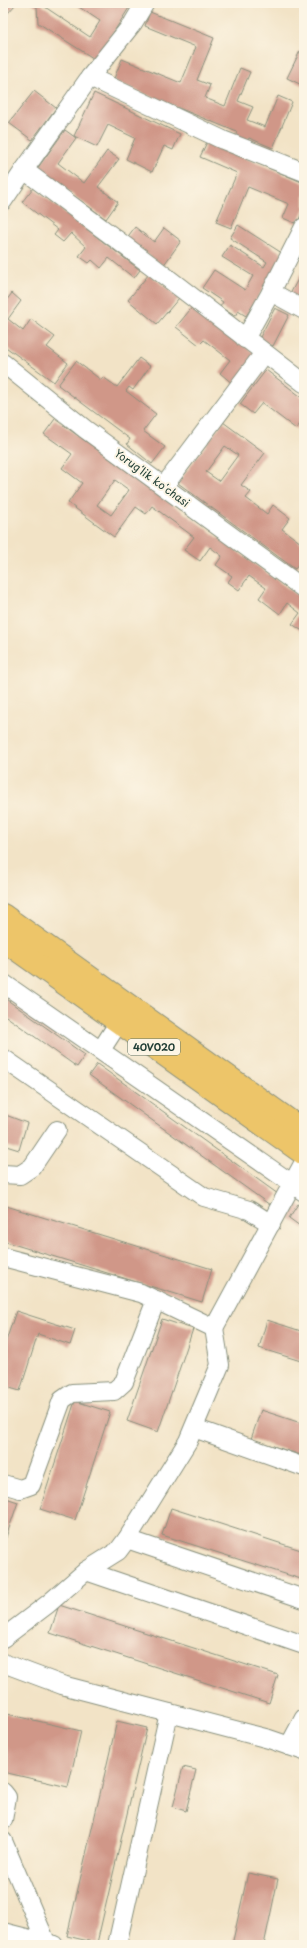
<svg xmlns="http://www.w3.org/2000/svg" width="307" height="1948" viewBox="0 0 307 1948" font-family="'Playpen Sans',sans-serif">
<rect width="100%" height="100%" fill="#fcf5e5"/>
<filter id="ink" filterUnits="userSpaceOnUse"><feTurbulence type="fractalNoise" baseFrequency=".025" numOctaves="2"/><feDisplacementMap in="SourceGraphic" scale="8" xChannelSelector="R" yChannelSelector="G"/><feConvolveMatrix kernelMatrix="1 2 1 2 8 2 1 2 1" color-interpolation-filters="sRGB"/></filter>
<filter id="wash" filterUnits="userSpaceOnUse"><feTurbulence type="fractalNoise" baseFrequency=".012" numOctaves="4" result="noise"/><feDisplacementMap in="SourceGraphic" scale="16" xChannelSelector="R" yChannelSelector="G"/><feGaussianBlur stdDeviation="0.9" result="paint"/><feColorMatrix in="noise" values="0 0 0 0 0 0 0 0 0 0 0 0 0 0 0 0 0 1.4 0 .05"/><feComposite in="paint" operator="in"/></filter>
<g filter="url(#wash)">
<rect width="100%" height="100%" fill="#f2e3c6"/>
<g id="blocks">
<!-- building -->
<g fill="#d09788" fill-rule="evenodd">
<polygon points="3,3 15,5 8,13 3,10"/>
<polygon points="30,3 43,3 42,5 90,37 100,21 73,3 132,3 96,60 38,23 37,7"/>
<polygon points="150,12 214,38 197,80 210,85 205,98 225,106 240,68 250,72 238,101 253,107 247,120 265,127 278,96 292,102 273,148 249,138 247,144 234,138 237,132 113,81 122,59 181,83 196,47 145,26"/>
<polygon points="300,51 304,53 304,86 287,78"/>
<polygon points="34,91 56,108 32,140 9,123"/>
<polygon points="94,93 180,134 173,150 164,146 152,172 126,159 135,138 108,125 97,147 74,136"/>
<polygon points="65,130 76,138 58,163 84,183 107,151 119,159 98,187 118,202 106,219 37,169"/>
<polygon points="207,142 304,183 304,208 297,224 283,218 289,204 248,187 231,228 216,222 237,173 200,157"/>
<polygon points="3,172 8,176 3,183"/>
<polygon points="33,188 140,270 134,278 109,258 101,268 92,260 89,263 79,256 86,247 71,233 63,242 54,235 58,230 22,202"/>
<polygon points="238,225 285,255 246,316 238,311 235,316 220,307 223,302 202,288 214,270 245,290 253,276 222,257 230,245 264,267 267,262 230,238"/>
<polygon points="135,227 154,242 164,228 181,241 163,266 126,239"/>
<polygon points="304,268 304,302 290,294"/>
<polygon points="149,274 179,298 157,324 128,300"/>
<polygon points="12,293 21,301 8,319 23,331 31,319 55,337 47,347 68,363 54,382 3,345 3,305"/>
<polygon points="194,305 258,356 234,385 220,373 230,360 204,340 199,345 176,327"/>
<polygon points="275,308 289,315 273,346 259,339"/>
<polygon points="139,358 150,366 133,390 129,387 126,391 156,414 143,431 165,447 152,464 127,444 130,439 58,385 76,361 101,380 103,377 117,387"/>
<polygon points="266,370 304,399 304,427 300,424 296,429 262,403 253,414 240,404"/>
<path d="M55 419 304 600V632L292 624 300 613 287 603 280 614 259 598 266 588 249 576 239 590 228 582 232 576 216 565 222 556 210 547 200 561 184 550 194 537 152 506 146 514 136 507 114 537 68 503 82 483 62 468 72 454 44 434ZM115 480 129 490 111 515 97 505Z"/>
<path d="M223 422 265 453 241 485 251 492 246 498 267 514 273 505 290 518 282 529 301 543 304 538V558L295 569 178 483ZM225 446 238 455 219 481 206 472Z"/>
<polygon points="3,997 85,1055 77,1067 3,1014"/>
<polygon points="97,1064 278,1194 270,1205 89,1075"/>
<polygon points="3,1114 27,1123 19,1150 3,1145"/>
<polygon points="298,1204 304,1208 304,1229 289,1218"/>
<polygon points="3,1205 212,1269 202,1302 3,1241"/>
<polygon points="16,1311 75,1330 70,1345 38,1334 20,1391 3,1386 3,1350"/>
<polygon points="162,1319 193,1329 158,1432 127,1421"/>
<polygon points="267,1320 304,1332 304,1362 259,1348"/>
<polygon points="75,1401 110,1412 75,1520 40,1509"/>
<polygon points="261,1410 304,1424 304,1456 251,1439"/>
<polygon points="3,1497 18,1502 3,1546"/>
<polygon points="171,1508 304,1551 304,1580 162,1535"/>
<polygon points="59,1605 278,1675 269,1703 50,1633"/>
<polygon points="3,1713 81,1731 68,1787 3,1772"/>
<polygon points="117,1721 147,1728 97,1943 67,1936"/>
<polygon points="183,1767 196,1770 186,1811 173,1807"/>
<polygon points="248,1873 278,1879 264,1945 232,1945"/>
</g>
</g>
</g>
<g filter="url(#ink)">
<use href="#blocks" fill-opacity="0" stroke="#88907d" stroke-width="1"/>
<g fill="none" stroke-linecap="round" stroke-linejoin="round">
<defs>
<g id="minor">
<polyline points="145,3 133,23 90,77 223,140 304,172"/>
<polyline points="24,170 90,77"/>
<polyline points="3,201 24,170 152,266 304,383"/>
<polyline points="271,292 304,227"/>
<polyline points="245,339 271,292 304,310"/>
<polyline points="3,363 85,429 304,589"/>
<polyline points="164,486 264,353"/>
<polyline points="3,983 304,1192"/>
<polyline points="101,1050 119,1022"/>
<polyline points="3,1058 204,1197 249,1210 271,1224"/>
<polyline points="3,1174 20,1175 32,1167 57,1130"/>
<polyline points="3,1257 141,1293 214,1328 220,1365 188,1441 127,1539 118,1551 86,1571 48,1604 3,1638"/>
<polyline points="214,1328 304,1162"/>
<polyline points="194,1428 304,1467"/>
<polyline points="3,1484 20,1489 31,1485 62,1400 72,1393 114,1391 124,1382 156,1300"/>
<polyline points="127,1539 304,1599"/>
<polyline points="86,1571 304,1645"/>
<polyline points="3,1663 62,1685 269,1739 304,1751"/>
<polyline points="289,1746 304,1718"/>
<polyline points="3,1792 7,1797 3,1820"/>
<polyline points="3,1841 46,1942"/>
<polyline points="3,1932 54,1945"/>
<polyline points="117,1945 169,1713"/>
</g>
<g id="major">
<polyline points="3,915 304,1131"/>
<polyline points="3,940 304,1154"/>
</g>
</defs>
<!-- minor casing -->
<use href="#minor" stroke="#88907d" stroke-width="20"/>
<!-- major casing -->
<use href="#major" stroke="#88907d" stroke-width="24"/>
<!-- minor -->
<use href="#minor" stroke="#fff" stroke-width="18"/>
<!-- major -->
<use href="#major" stroke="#edc569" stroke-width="22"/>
</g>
</g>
<g text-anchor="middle" stroke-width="4" stroke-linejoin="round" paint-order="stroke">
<!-- shield labels -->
<rect fill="#fcf5e5" stroke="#617469" stroke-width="1" x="128" y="1039" width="52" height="16" rx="3"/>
<g font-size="10" font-weight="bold" fill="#1f3d34">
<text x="154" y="1051">40V020</text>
</g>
<!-- street labels -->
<g font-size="11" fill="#1f3d34" stroke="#fcf5e5">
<text transform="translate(152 478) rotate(36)" y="4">Yorugʻlik koʻchasi</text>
</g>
</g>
<!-- margin -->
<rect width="307" height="1948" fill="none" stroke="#fcf5e5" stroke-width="16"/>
</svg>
